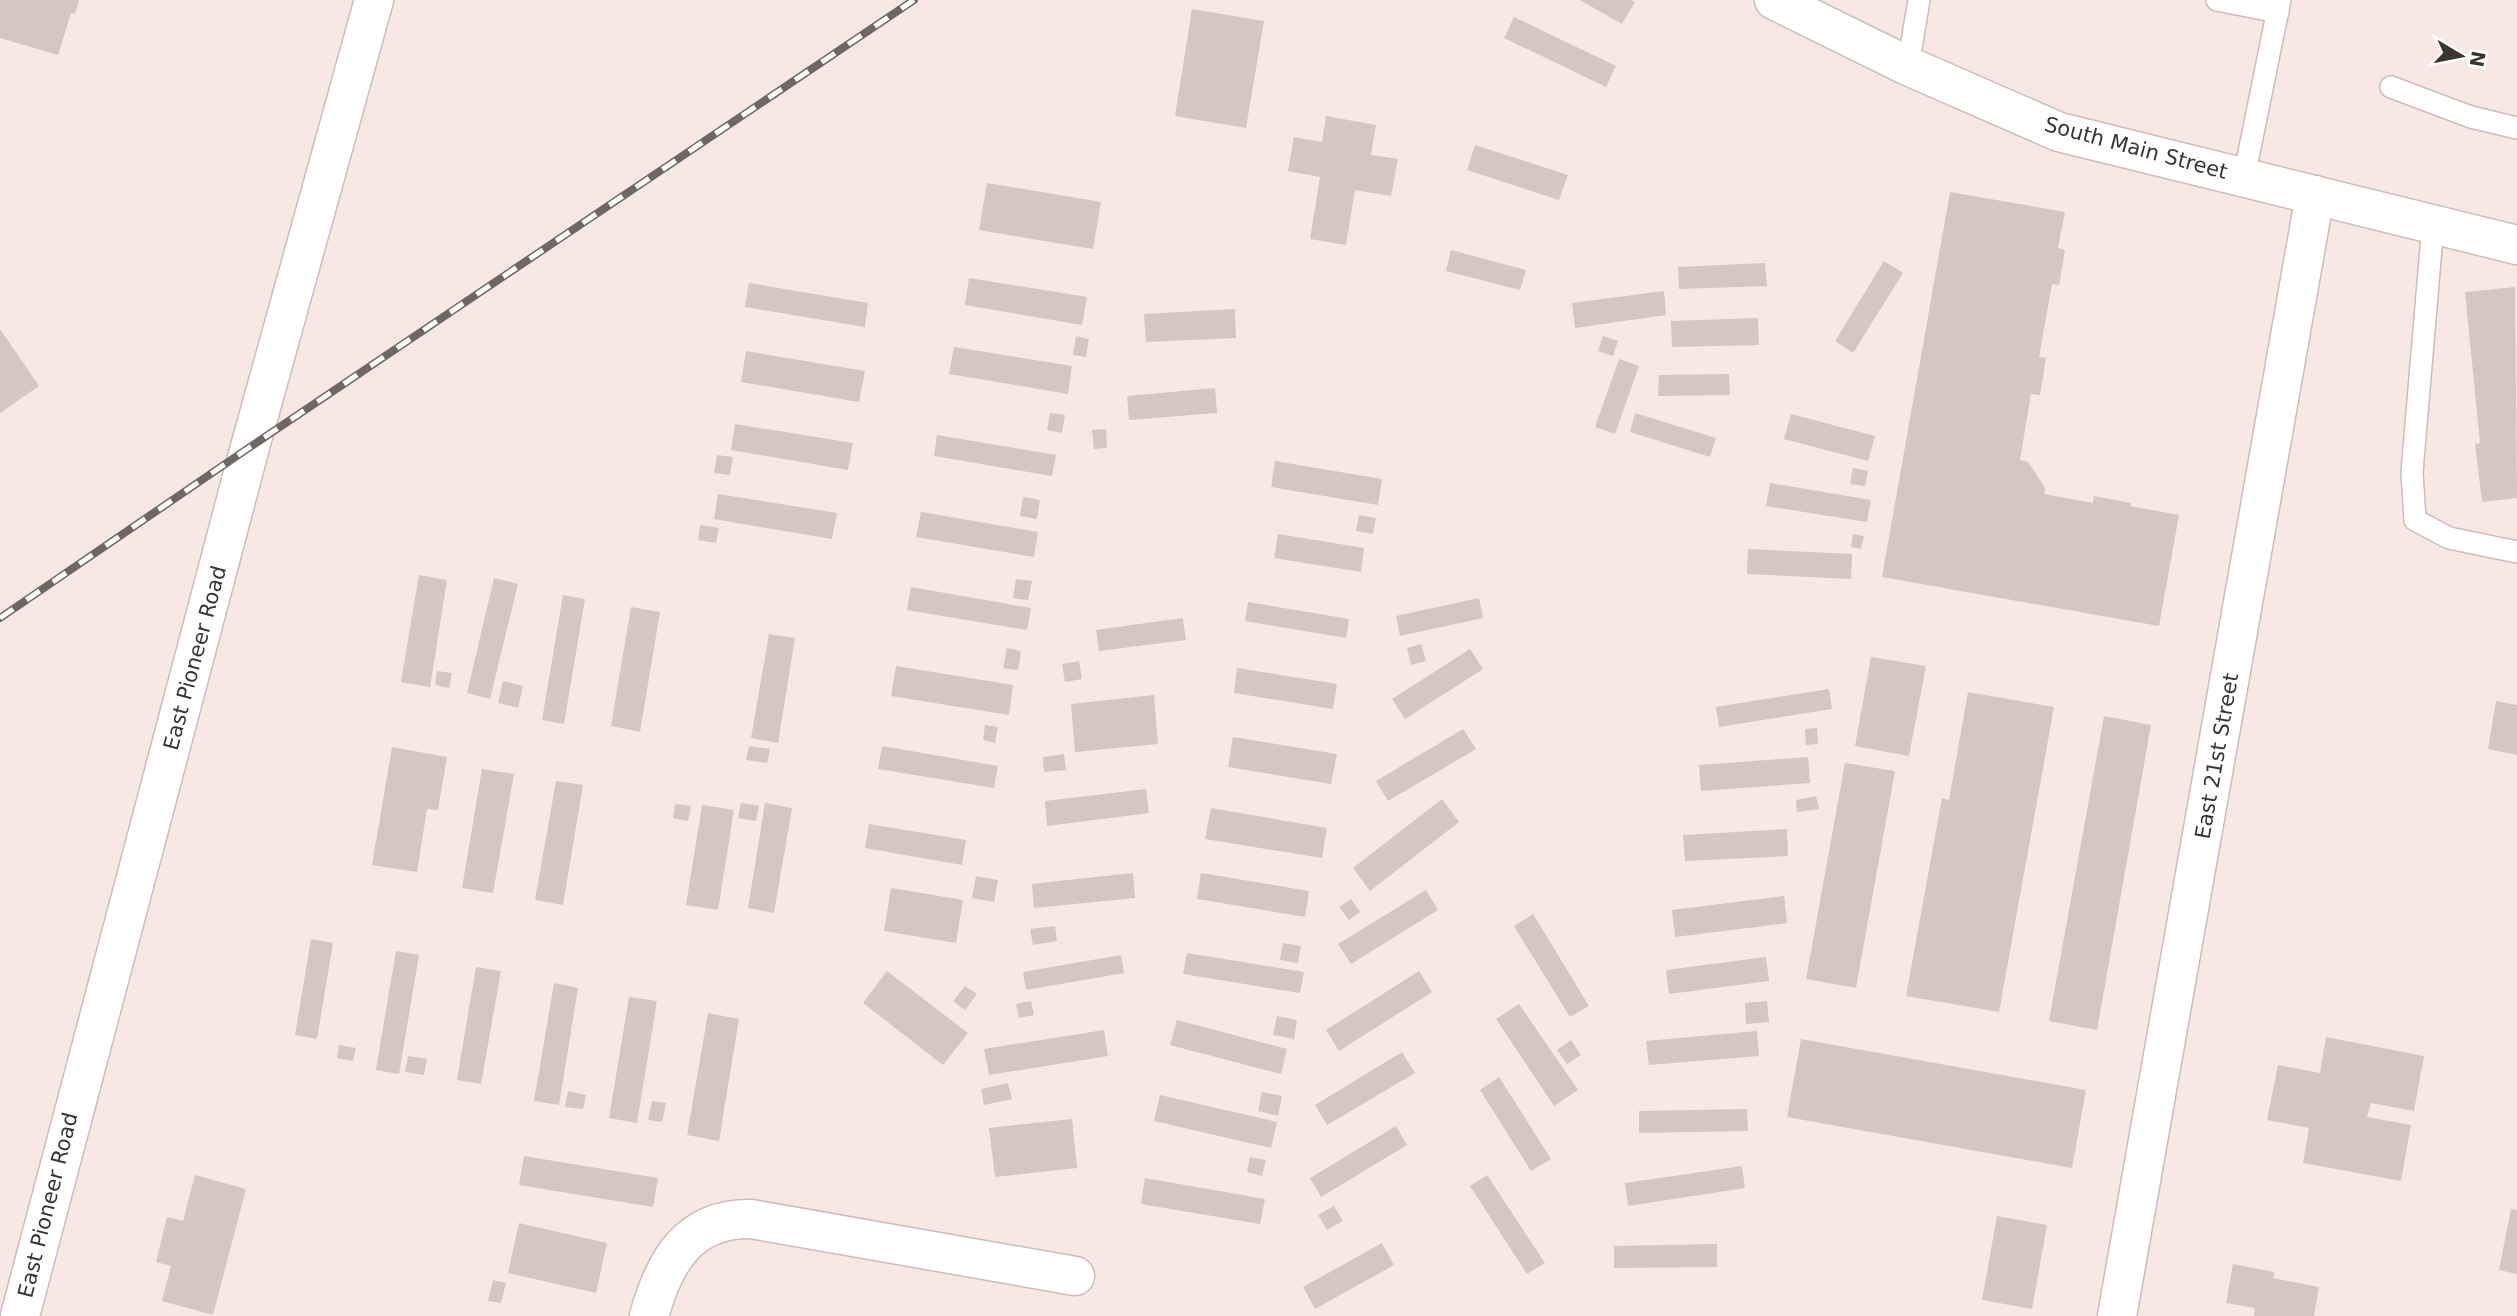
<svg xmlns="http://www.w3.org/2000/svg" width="2517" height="1316" viewBox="0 0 2517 1316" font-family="'DejaVu Sans',sans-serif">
<rect width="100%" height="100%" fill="#f7e8e5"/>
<!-- building -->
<g fill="#d3c7c0">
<polygon points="0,0 79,0 75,14 71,13 58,55 0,38"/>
<polygon points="1580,0 1631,0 1635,2 1622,24"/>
<polygon points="1192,9 1264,21 1246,128 1175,116"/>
<polygon points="1514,17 1616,66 1606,87 1504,38"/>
<polygon points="1326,116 1376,125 1371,155 1398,159 1391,196 1355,190 1346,245 1310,239 1320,177 1288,171 1294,137 1322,142"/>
<polygon points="1475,145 1568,175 1559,200 1467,170"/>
<polygon points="987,183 1101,202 1093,249 979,230"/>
<polygon points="1950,192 2065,212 2058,248 2065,250 2059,285 2052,284 2039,357 2046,358 2040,395 2031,394 2020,460 2028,462 2045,488 2044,494 2093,503 2094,496 2131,503 2130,506 2179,515 2159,626 1882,577"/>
<polygon points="1451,250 1526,270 1520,290 1446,271"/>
<polygon points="1884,261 1903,273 1853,353 1835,341"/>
<polygon points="1765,263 1767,286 1679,289 1678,267"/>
<polygon points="969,278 1087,297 1082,325 965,305"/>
<polygon points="749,283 868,303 865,327 745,307"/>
<polygon points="2515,287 2517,498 2482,502 2475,444 2480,443 2465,292"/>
<polygon points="1664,291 1666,315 1575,328 1572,303"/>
<polygon points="1235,309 1236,338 1146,342 1144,314"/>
<polygon points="1758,318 1759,345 1672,347 1671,321"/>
<polygon points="0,329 39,386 0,413"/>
<polygon points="1076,336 1089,339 1086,357 1073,355"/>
<polygon points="1603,336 1618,341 1613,356 1598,351"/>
<polygon points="954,347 1072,366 1068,394 949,374"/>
<polygon points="746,351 865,371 859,402 741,382"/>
<polygon points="1619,359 1639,366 1615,434 1595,427"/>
<polygon points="1729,374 1730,395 1658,396 1659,375"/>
<polygon points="1215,388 1217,413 1129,420 1127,396"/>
<polygon points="1050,413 1065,415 1062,433 1047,430"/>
<polygon points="1635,413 1716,438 1710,457 1630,432"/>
<polygon points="1791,414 1875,436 1868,461 1784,439"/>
<polygon points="735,424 853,443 848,470 731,450"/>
<polygon points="1106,429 1107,448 1094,449 1092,430"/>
<polygon points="937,435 1056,455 1052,476 934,456"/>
<polygon points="717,455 733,457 730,475 714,473"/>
<polygon points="1275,461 1382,479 1378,505 1271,487"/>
<polygon points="1853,468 1868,471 1865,486 1850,484"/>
<polygon points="1770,483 1871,500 1867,522 1766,506"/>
<polygon points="718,494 837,513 832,539 714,519"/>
<polygon points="1023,497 1040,500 1037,519 1020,516"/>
<polygon points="921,512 1038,532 1034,557 916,537"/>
<polygon points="1359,515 1376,518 1373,534 1356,531"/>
<polygon points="700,525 719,528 716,543 698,540"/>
<polygon points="1278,534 1364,548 1361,572 1274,558"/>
<polygon points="1853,534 1864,536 1861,549 1851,547"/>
<polygon points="1748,549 1852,554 1851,579 1747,574"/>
<polygon points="419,575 447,580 430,687 401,682"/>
<polygon points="494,578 518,584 490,699 467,693"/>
<polygon points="1016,579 1032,581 1028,600 1013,598"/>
<polygon points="911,587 1031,608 1027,630 907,610"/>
<polygon points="563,595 585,599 564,724 542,720"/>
<polygon points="1479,598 1483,618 1400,636 1396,616"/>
<polygon points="1248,602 1349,619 1346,638 1245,621"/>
<polygon points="631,607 660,612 640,732 611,726"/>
<polygon points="1183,618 1186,640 1099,651 1096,630"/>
<polygon points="769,634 795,638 778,743 751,738"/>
<polygon points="1421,644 1426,661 1411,665 1407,648"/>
<polygon points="1007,648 1021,651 1018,670 1003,668"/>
<polygon points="1470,649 1483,669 1405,719 1392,699"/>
<polygon points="1871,657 1926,666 1909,756 1855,746"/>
<polygon points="1079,661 1082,679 1065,682 1062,664"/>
<polygon points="896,666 1013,685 1009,715 891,696"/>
<polygon points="1237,668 1337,684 1333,709 1234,693"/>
<polygon points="437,671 452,673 449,688 435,685"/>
<polygon points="503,681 523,686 518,708 498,703"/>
<polygon points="1829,689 1832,709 1719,727 1716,707"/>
<polygon points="1968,692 2054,707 1999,1012 1906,996 1942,798 1949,800"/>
<polygon points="1154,695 1158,744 1075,752 1071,704"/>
<polygon points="2496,701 2517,705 2517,755 2488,749"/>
<polygon points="2104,716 2151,725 2097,1030 2049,1021"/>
<polygon points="985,725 998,727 995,743 983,740"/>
<polygon points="1817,728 1818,744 1806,745 1805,729"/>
<polygon points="1463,729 1476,749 1388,801 1376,781"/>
<polygon points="1233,737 1337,754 1331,784 1228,767"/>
<polygon points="749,746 770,749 767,763 746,760"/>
<polygon points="882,746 998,766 994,788 878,769"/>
<polygon points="392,747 447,757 438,810 427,809 417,872 372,865"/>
<polygon points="1064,754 1066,770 1044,772 1043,757"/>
<polygon points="1808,757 1810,783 1701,791 1699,765"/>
<polygon points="1845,763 1895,771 1856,988 1806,979"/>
<polygon points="482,769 514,774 493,893 462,888"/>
<polygon points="556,781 583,785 563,905 535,900"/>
<polygon points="1146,789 1149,813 1047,826 1045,801"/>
<polygon points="1816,796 1819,809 1797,812 1796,800"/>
<polygon points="1442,799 1459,822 1370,891 1353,868"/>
<polygon points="741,803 759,806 756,821 738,818"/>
<polygon points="765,803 792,808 774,913 748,908"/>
<polygon points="675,804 691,806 688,821 673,818"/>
<polygon points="702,805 734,810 718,910 686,905"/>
<polygon points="1211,808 1327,828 1322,858 1205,839"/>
<polygon points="869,824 966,840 962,865 865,848"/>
<polygon points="1787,829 1788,856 1685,861 1683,835"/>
<polygon points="1133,873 1135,898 1034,908 1032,884"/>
<polygon points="1201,873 1309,891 1305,917 1197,899"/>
<polygon points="976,876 998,880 994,902 972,898"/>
<polygon points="891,888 963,900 956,943 884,931"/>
<polygon points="1426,890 1438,910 1351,964 1338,944"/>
<polygon points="1784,896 1787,923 1675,937 1672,910"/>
<polygon points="1351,899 1360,912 1349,920 1339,907"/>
<polygon points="1533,914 1589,1006 1570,1017 1514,926"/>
<polygon points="1055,926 1057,941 1033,945 1030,929"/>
<polygon points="311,939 333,943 317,1039 295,1035"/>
<polygon points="1283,943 1301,946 1298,963 1280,960"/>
<polygon points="396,951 419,955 399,1074 376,1070"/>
<polygon points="1187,953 1304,972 1300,993 1183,974"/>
<polygon points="1121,955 1124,973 1026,990 1023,972"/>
<polygon points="1766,957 1769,981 1669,994 1666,970"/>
<polygon points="476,967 501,971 481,1084 457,1080"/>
<polygon points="887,971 968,1033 943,1065 863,1003"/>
<polygon points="1419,971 1432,992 1339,1051 1326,1030"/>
<polygon points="554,983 578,988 559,1105 534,1101"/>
<polygon points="965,986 977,994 965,1010 953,1001"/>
<polygon points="629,997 657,1001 637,1123 609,1118"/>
<polygon points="1031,1001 1034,1015 1019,1018 1016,1004"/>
<polygon points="1767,1001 1769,1022 1746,1024 1745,1003"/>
<polygon points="1519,1004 1578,1090 1554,1106 1496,1019"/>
<polygon points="708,1013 739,1019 719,1141 687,1135"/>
<polygon points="1277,1016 1297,1020 1294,1039 1273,1035"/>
<polygon points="1177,1020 1287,1049 1281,1074 1170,1045"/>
<polygon points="1104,1030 1108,1056 989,1075 984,1049"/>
<polygon points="1757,1031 1759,1056 1649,1065 1646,1041"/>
<polygon points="2326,1037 2424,1056 2414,1111 2371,1103 2367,1117 2411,1125 2401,1181 2303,1163 2309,1128 2267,1120 2278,1065 2320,1073"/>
<polygon points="1801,1039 2086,1090 2072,1168 1787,1117"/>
<polygon points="1571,1040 1581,1055 1567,1064 1557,1050"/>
<polygon points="339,1045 356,1048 353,1061 337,1058"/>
<polygon points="1402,1052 1415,1073 1327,1125 1315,1105"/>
<polygon points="408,1056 427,1059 424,1075 405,1072"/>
<polygon points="1499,1077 1551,1159 1531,1171 1480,1090"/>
<polygon points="1008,1083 1012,1099 984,1105 981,1089"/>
<polygon points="568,1091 586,1095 583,1109 565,1107"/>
<polygon points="1262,1092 1282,1096 1278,1116 1258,1111"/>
<polygon points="1160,1095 1277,1122 1271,1148 1154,1121"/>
<polygon points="652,1101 666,1103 662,1122 648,1120"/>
<polygon points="1747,1109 1748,1131 1639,1133 1639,1111"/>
<polygon points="1072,1119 1077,1168 995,1177 989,1128"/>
<polygon points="1396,1126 1407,1145 1321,1197 1310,1178"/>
<polygon points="524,1156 658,1178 653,1207 519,1185"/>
<polygon points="1250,1157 1266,1160 1262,1176 1247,1172"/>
<polygon points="1742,1166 1745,1188 1628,1206 1625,1183"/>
<polygon points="195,1175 246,1189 213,1315 162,1301 171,1266 156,1262 167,1217 183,1221"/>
<polygon points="1487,1175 1545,1263 1527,1274 1470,1186"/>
<polygon points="1145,1178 1265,1199 1260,1224 1141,1204"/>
<polygon points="1334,1206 1343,1221 1327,1230 1318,1215"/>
<polygon points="2511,1209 2517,1210 2517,1274 2499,1270"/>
<polygon points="1997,1216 2047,1225 2032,1309 1982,1300"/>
<polygon points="519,1223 607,1243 596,1293 508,1273"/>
<polygon points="1382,1243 1394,1265 1315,1309 1303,1287"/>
<polygon points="1717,1244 1717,1267 1614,1268 1614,1246"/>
<polygon points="2233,1264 2274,1272 2273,1278 2319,1287 2314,1316 2254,1316 2255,1308 2226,1303"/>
<polygon points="493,1280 506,1283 501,1303 488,1301"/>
</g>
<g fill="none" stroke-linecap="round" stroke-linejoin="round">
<defs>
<g id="lane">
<polyline points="2217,0 2278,12"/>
<polyline points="1908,66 1919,0"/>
<polyline points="2391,87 2471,117 2517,128"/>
<polyline points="2244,177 2280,0"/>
<polyline points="2433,224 2412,472 2415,520 2449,538 2517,552"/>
</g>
<g id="street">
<path d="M649 1316C664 1262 688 1218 751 1219L1075 1276"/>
<polyline points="2117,1316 2315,195"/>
</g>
<g id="secondary">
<polyline points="1774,0 1908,66 2059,132 2517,245"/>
<polyline points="20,1316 250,447 374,0"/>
</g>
</defs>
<!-- lane casing -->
<use href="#lane" stroke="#ccbdba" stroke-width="24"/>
<!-- street casing -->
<use href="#street" stroke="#ccbdba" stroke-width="41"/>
<!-- secondary casing -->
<use href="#secondary" stroke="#ccbdba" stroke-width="41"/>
<!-- lane -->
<use href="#lane" stroke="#fff" stroke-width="21"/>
<!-- street -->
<use href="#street" stroke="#fff" stroke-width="38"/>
<!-- secondary -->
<use href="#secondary" stroke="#fff" stroke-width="38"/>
<defs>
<polyline id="rail" points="0,618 250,447 914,0"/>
</defs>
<!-- rail casing -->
<use href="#rail" stroke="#6e6764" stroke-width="8"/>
<!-- rail -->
<use href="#rail" stroke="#fff" stroke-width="5" stroke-dasharray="16" stroke-linecap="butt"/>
</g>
<g text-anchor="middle" stroke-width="5" stroke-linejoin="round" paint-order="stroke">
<!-- street labels -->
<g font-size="21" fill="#3a3533" stroke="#fff">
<text transform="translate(2136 148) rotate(15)" y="7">South Main Street</text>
<text transform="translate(195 658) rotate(-75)" y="7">East Pioneer Road</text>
<text transform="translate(2217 756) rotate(-80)" y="7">East 21st Street</text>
<text transform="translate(48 1205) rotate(-76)" y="7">East Pioneer Road</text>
</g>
</g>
<!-- north arrow -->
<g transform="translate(2461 56) rotate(100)" stroke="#ffffff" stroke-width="5" paint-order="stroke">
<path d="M0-5L12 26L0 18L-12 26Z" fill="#3a3533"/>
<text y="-10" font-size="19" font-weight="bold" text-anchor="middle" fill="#3a3533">N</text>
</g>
</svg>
